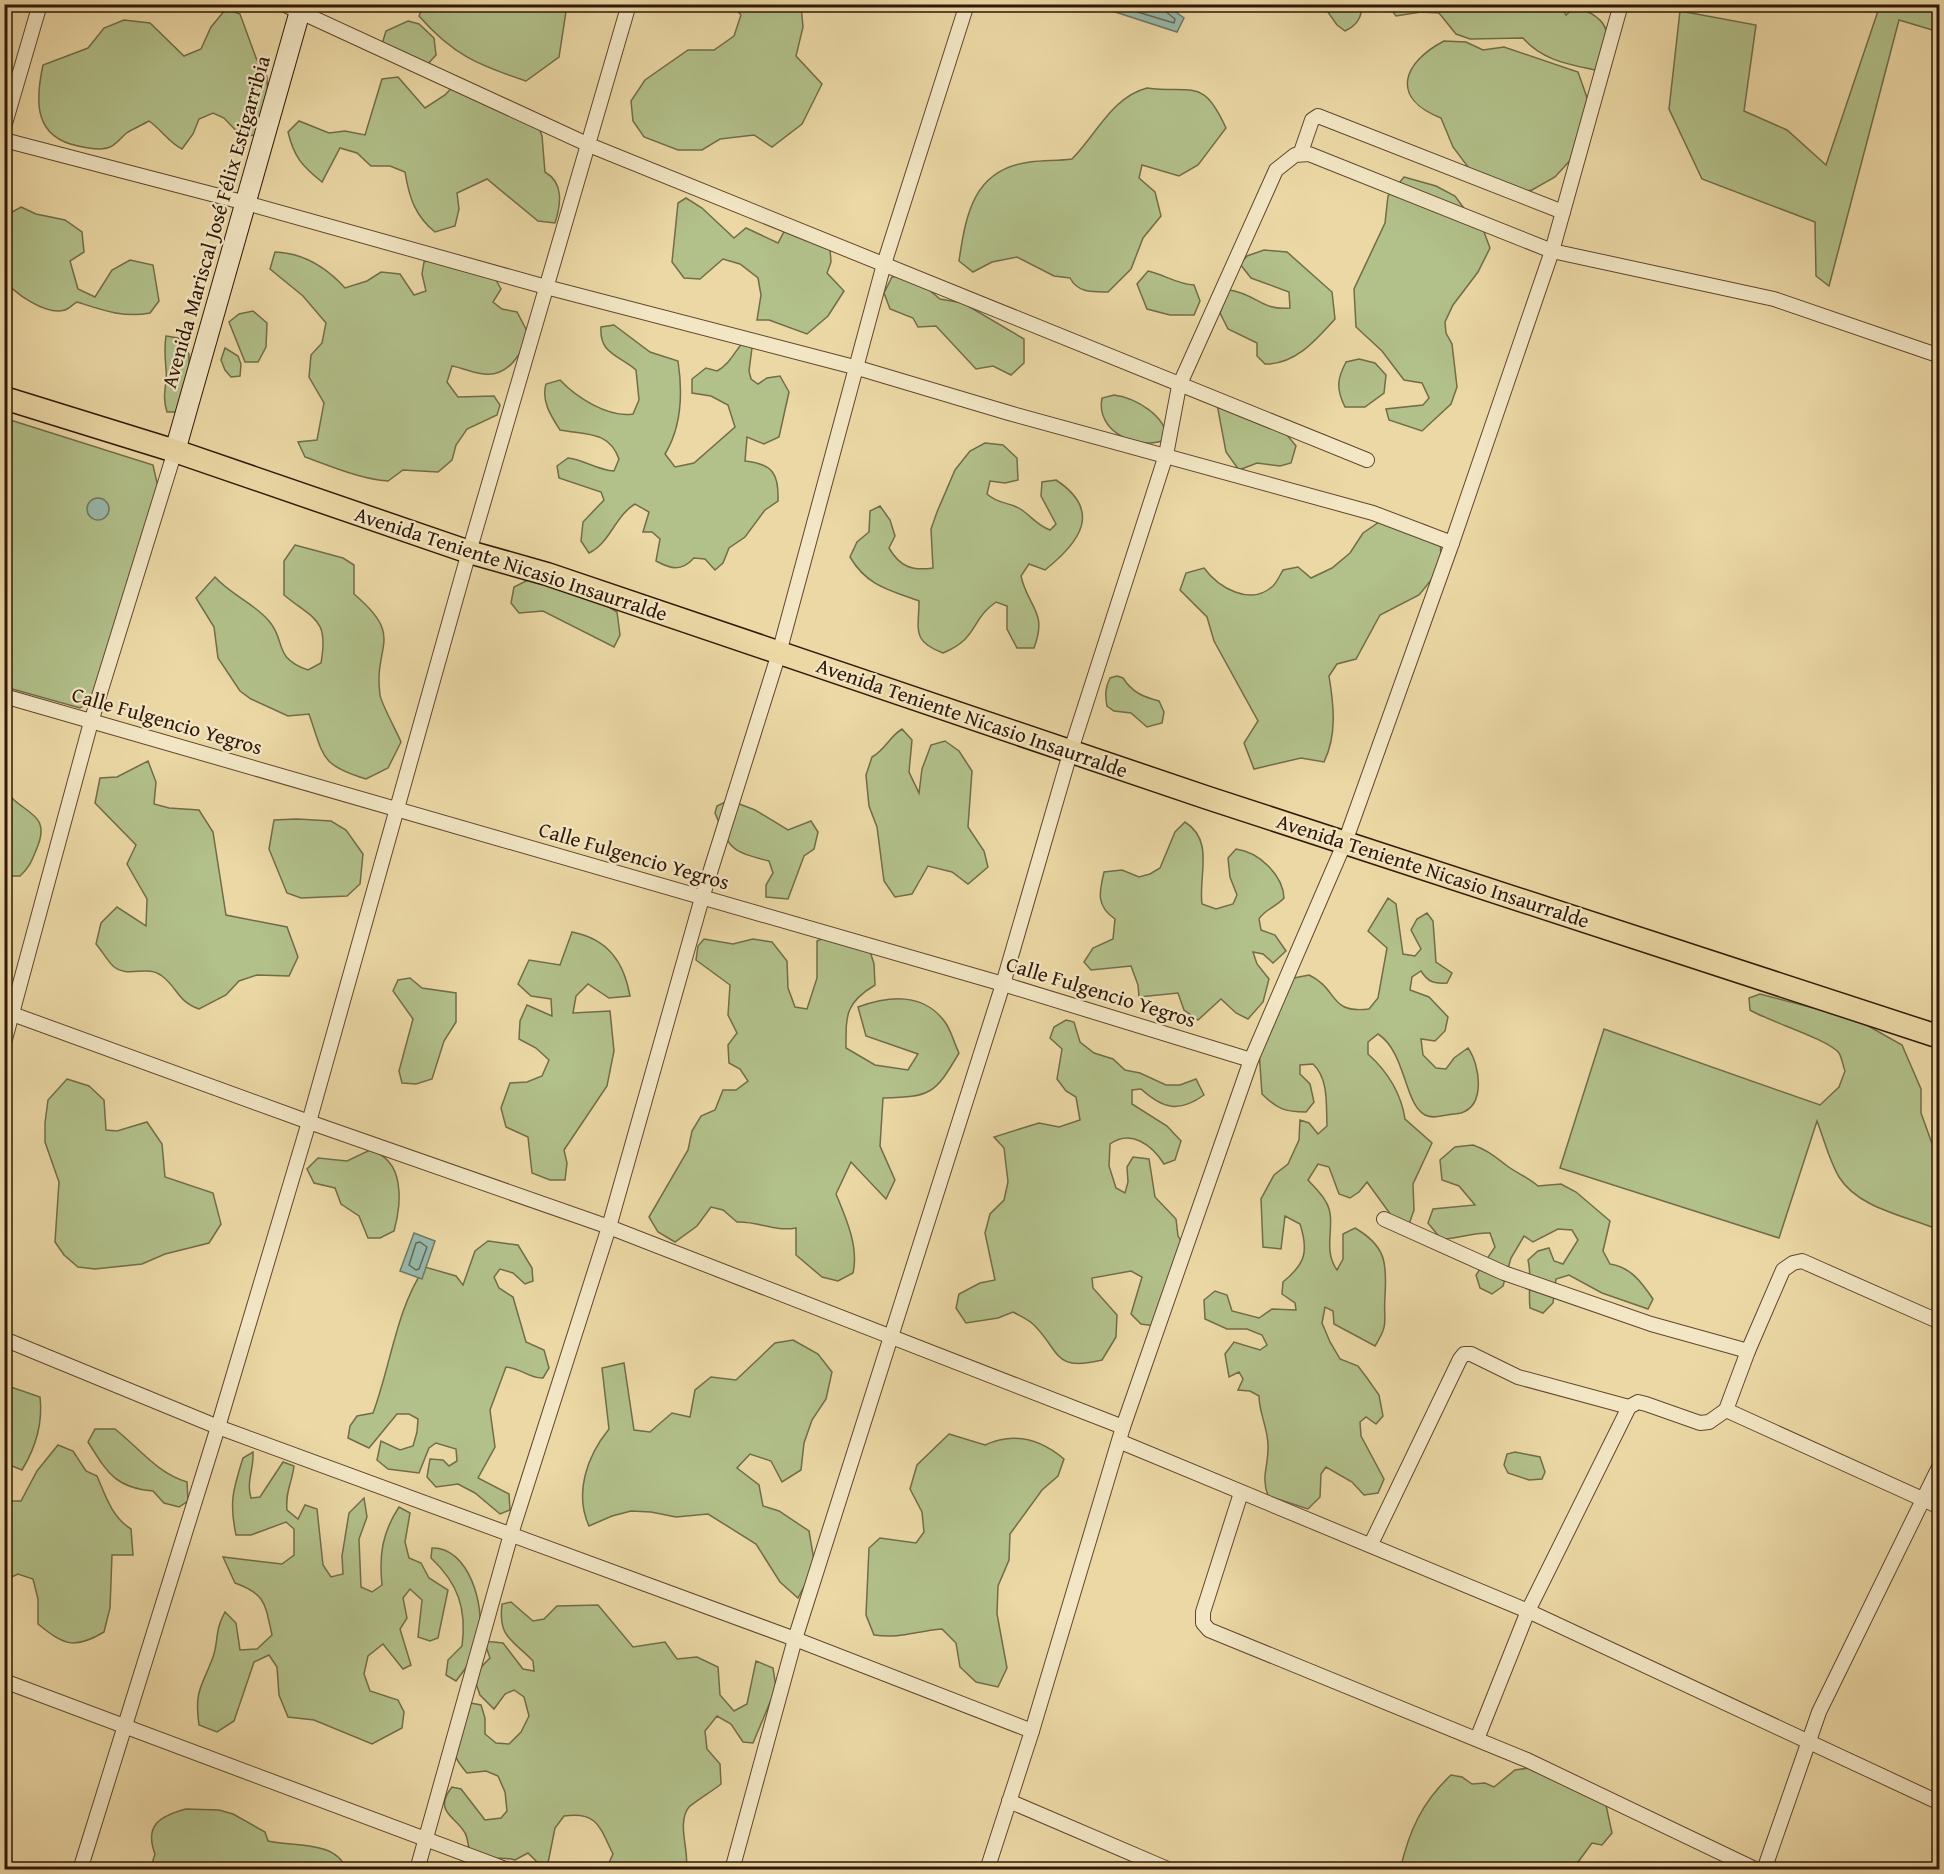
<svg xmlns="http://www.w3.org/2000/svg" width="1944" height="1874" viewBox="0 0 1944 1874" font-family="'Gentium Book Plus',serif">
<rect width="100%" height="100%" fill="#ebd8a5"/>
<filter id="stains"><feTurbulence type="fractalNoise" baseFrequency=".00333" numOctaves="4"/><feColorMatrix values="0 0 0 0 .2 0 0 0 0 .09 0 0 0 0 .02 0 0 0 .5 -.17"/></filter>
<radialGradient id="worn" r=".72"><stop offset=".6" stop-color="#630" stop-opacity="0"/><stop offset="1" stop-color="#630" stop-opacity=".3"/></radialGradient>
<!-- green -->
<g fill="#b2c08a" stroke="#726c48" stroke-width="1.5">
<path d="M1387 4H1560L1566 15 1575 7C1612 18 1615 39 1595 70 1567 64 1542 60 1523 38L1470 39 1456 34 1439 13 1421 12 1396 16Z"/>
<path d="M424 5H567L559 57 526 81C478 65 453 55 419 16Z"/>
<polygon points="732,5 801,5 803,27 796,56 822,84 802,124 772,147 754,135 720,139 702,150 678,150 644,137 633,121 631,101 645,80 688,50 714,50 734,36 741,15"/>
<path d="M1323 5H1361C1363 17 1356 26 1345 31L1337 25Z"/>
<polygon points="1880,5 1939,5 1939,32 1899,20 1829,286 1816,276 1815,222 1702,179 1669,109 1680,11 1756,25 1744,111 1787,130 1826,165"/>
<path d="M226 9 240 14 256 58 267 77 268 105 260 133 243 138 224 118 213 113 199 119 193 134 182 149C168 142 162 130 149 121 142 125 135 128 128 132 122 136 117 144 110 147 102 151 87 148 78 146 34 137 35 102 43 65L88 48 104 28 124 20 150 23 184 56 201 49 211 27Z"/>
<polygon points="408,21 419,24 434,38 436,55 426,66 382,44 386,31"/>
<path d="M1444 41 1466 42 1483 50 1504 47 1578 72 1591 109 1574 156 1555 177 1532 190 1518 193 1471 171 1453 147 1441 118C1390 98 1402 63 1444 41Z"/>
<path d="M398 77 425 108 445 95 458 81 535 117 542 136 545 172C564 183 561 204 555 223L538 221 487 179 457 193 459 209 455 226 435 232C415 216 409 197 405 172L390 166H371L357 153 340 148 322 182C302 166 294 157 288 132L299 121 329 133 345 131 365 135 382 79Z"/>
<path d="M1147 88C1194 94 1203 77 1226 128L1198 165 1179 176 1142 165 1139 178 1155 192 1161 216 1143 238 1131 269 1108 292C1092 292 1078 293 1070 278L1054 276 1017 257 992 262 973 272 959 261C966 213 974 169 1030 162 1044 160 1058 161 1072 159 1096 135 1112 97 1147 88Z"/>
<polygon points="1404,177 1436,186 1455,196 1466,211 1481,224 1490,248 1478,272 1453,305 1445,322 1446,333 1452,344 1457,387 1451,404 1422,431 1389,420 1386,409 1423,405 1429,398 1422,383 1404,380 1382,351 1356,327 1354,289 1385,223 1388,196"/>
<polygon points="686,198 702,208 734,238 746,228 778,243 785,230 830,249 831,262 827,273 844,291 828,316 807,334 769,320 757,320 761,295 758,278 740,264 723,259 700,279 684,278 672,262 678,203"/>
<path d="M21 207 36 214 65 220 82 232 84 252 70 261 78 289 95 297 112 270 130 260 153 265 159 301 150 313C123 318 102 310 77 302 73 304 69 309 65 310 48 316 11 293 4 278L5 216Z"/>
<path d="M1264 250 1287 252 1332 292 1335 319C1316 340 1295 365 1265 364L1257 356V343L1228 329 1220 313 1229 290C1257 294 1261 311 1290 308L1289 292 1251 278 1240 264 1247 256Z"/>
<path d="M275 252C303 253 327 268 345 288L367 281 381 272 400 274 414 295 426 291 422 274 424 262 446 253 491 271 501 289 493 302 502 309 517 312 528 333C523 353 508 377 484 374 473 373 463 368 452 366L447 382 458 397 494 396 500 405 497 415 467 429 456 445 452 460 438 472 403 470 388 481C360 479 331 466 305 457L298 442 317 440 324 403 309 377 311 355 322 343 326 323 303 296 270 269Z"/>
<path d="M1148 271C1165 275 1177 284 1194 285L1200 301 1194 315H1170L1147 309 1137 284Z"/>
<polygon points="905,275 922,284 940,299 963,303 1024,339 1024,363 1011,375 993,366 976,369 936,326 918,327 913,318 890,309 884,293 892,277"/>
<polygon points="253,311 267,323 266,347 258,362 245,362 229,322 239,314"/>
<path d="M614 325 650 352 678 361C683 394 682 426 665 454L675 467 694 463 735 427 728 405 711 396 692 393V379L706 368 717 371C731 363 735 350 746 339L753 340 749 371 751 379 758 384 767 378 780 376 789 392 779 437 764 444 747 437 745 461C773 464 779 474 778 501L765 510 745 537 729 548 723 563 715 570 705 559 694 558C681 572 671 569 656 561L660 539 652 532H643L649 512 635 504C615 516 610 543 589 553L581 541 583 522 604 500 601 492 559 478 557 466 568 458C585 460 597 470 614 471L619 459C609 431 587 435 560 430 551 416 541 401 546 384L560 380C576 397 608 418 633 414L639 400 636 370C619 355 599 354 601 327Z"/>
<path d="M166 336 178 338 189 354V378L180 412H167C161 392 168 386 166 369 165 357 164 348 166 336Z"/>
<polygon points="225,348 238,356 241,364 240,376 231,377 225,370 221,360"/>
<path d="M1359 359 1375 363 1386 375 1384 393 1365 407H1345C1336 389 1337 379 1346 362Z"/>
<path d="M1114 395C1135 398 1166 415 1167 439 1139 452 1095 432 1102 398Z"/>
<path d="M1216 399C1254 398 1273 417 1296 446L1291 463 1280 466 1257 463 1239 470 1226 452Z"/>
<polygon points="4,418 153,465 160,496 94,700 80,708 5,687"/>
<path d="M985 443 1003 445 1017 458 1018 480 1005 483 990 481 987 494C999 505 1011 502 1022 510 1033 518 1037 525 1050 530L1056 524 1041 496 1042 482 1056 480C1103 511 1080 542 1045 570L1029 564 1021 576C1028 608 1048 611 1034 648H1017L1007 629V606L996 602C970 620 979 638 943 653 911 641 919 630 919 601 889 590 867 586 850 557L857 542 869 532 870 511 880 506 890 520 895 536 889 548C900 567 912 571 933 568L931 529 937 512 955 470 970 451Z"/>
<path d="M1388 516 1425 525 1440 532 1441 561 1432 579 1419 595 1380 615 1356 659 1337 664 1329 676C1334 706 1337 735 1324 762L1301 758 1254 769 1244 743 1258 721 1214 641 1207 617 1180 590 1186 573 1204 568C1218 587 1250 607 1273 586 1277 582 1280 575 1283 570L1298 567 1311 578 1332 568 1350 553 1363 533Z"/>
<path d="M295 545 343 558 354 565V594C406 638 373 644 380 695 381 703 397 732 401 742L388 768 366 779C320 765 324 757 309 714L288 716 251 699 240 691 218 658 214 627 196 598 215 577C231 595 254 603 269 621 287 642 272 657 308 670L321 663C329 618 314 620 284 595V561Z"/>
<polygon points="528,580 598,600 617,612 620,635 614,647 543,611 519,613 511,603 514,587"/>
<path d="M1117 676 1123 678C1132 692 1143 697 1159 701L1164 712 1162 723 1147 727 1131 713 1114 711 1107 706C1105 695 1105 688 1110 678Z"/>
<path d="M902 729 912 740 909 772 919 793 922 769 931 745 945 741 959 751 972 771 968 827 984 851 988 867 968 884 952 872 928 866 912 894 895 897 884 881 877 827 869 806 866 775 872 757C886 749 889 737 902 729Z"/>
<path d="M148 761 156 782 154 804 169 808 199 810 213 832 226 915 287 927 298 957 289 976 257 975 239 981 226 995 199 1009C177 1001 178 988 162 976 147 964 128 979 113 966 107 960 102 951 96 944L101 923 117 907 146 926 147 899 127 864 136 845 95 803 100 778 117 777Z"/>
<path d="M5 781C7 787 9 795 13 799 30 815 50 817 37 848 32 860 30 867 20 876H5Z"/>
<path d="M729 800 755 810 788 830 811 821 818 832 814 849 804 856 788 899 766 897V885L773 873 769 861C729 851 730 849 715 813L717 806Z"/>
<polygon points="297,819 331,821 346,830 363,854 360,884 347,896 301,898 287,893 269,849 274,820"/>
<path d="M1185 822C1215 841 1198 876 1202 904L1216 909 1233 904 1237 895 1230 877 1228 858 1236 849C1259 852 1283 875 1284 898 1276 907 1264 910 1259 919L1261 930 1275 935 1286 951 1273 963 1263 954 1253 952 1257 964 1269 979 1263 1002 1248 1019 1236 1013 1221 999 1198 1020 1184 1010 1178 993 1139 997 1138 985 1131 966 1091 970 1084 962 1093 948 1113 939 1115 919C1096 906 1099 893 1104 872L1122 870 1139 877 1150 874 1160 868 1175 832Z"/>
<path d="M1388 898 1396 904 1403 954 1415 956 1421 949 1411 930 1417 919 1427 913 1433 921 1436 962 1452 973 1447 983C1434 984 1428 982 1421 971L1412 977 1410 990 1429 997 1448 1017 1445 1031 1435 1041 1421 1039 1423 1055 1436 1068 1446 1069 1454 1058 1468 1048C1480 1065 1486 1105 1461 1113 1457 1114 1452 1114 1447 1115 1440 1116 1433 1119 1425 1115 1404 1104 1406 1052 1378 1034L1368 1042V1054C1388 1072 1401 1093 1405 1119L1432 1143 1413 1184 1414 1210 1406 1233 1391 1228V1215L1367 1182 1359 1192 1350 1198 1339 1194 1329 1167 1318 1164 1308 1180C1314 1187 1322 1194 1326 1202 1338 1222 1321 1248 1337 1270L1343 1259V1234L1355 1228C1386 1246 1387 1263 1385 1296 1383 1322 1390 1322 1375 1346L1334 1324 1333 1311 1325 1307 1322 1323 1330 1342 1340 1359 1358 1366 1367 1378 1379 1395 1383 1416 1376 1424 1366 1417 1360 1422 1361 1436 1384 1479 1378 1493 1364 1495 1352 1482 1326 1467 1321 1474 1320 1497 1308 1509 1268 1496C1261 1476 1268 1468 1268 1448 1269 1430 1259 1414 1259 1396L1250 1391 1238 1390 1243 1379 1239 1372 1229 1377 1225 1354 1234 1342 1260 1350 1267 1345 1262 1335 1247 1329H1227L1205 1319 1204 1300 1215 1291 1227 1295 1232 1311 1259 1318 1272 1309 1296 1310 1295 1303 1282 1294 1283 1282C1305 1264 1309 1252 1300 1224L1285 1216 1281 1249 1263 1247 1261 1199 1274 1175 1288 1164 1299 1140 1300 1120 1309 1123 1318 1134 1327 1126C1326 1105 1329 1079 1313 1064L1300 1065V1074L1310 1084 1314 1102 1306 1112C1285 1112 1277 1109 1262 1094L1259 1051 1268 1039 1274 1015 1289 979 1309 975C1339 989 1328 1014 1369 1009L1378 998 1387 948 1368 931Z"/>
<path d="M572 932C608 939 624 962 630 996L609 998 588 984 576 996 573 1013 610 1011 614 1051 607 1086 564 1150 567 1163 565 1180H550L532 1173 528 1137 506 1127 501 1108 510 1083 527 1082 542 1076 549 1060 536 1048 519 1039 520 1021 527 1005 552 1016 551 999 531 996 518 984 529 960 560 965Z"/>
<path d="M834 933 868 945 874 964 875 985C845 1003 846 1015 846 1048L875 1065 908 1070 918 1054 866 1036 858 1007C889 996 923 992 945 1022 951 1030 954 1043 959 1053 935 1094 931 1097 883 1098L880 1146 895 1180 886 1199 851 1162 836 1194C846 1218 859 1247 853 1273L838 1281 822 1277 796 1255V1228C775 1232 758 1221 737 1222L723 1210 711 1207 697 1226 675 1242 658 1232 649 1217 688 1150 692 1131 701 1116 715 1110 723 1090H736L748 1081 740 1069 729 1063 728 1045 737 1033 728 1015 730 985 696 960 698 946 704 939 733 944 753 939 772 942 787 961 788 988 795 1007 807 1009 817 978V941Z"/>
<polygon points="410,978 422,988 456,993 456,1022 444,1041 432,1079 416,1084 402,1083 399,1071 413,1019 393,991 398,980"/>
<path d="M1760 994 1856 1019 1902 1045 1921 1089V1113L1934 1149 1939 1151V1230C1907 1216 1859 1209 1839 1177 1829 1160 1824 1139 1817 1121L1779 1238 1560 1168 1604 1029 1820 1105 1839 1087 1845 1071C1843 1066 1842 1058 1839 1053 1828 1039 1770 1022 1750 1010L1749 998Z"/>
<path d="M1066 1020 1074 1022 1080 1042 1094 1053 1113 1059 1125 1070 1140 1073 1166 1085H1180L1196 1079 1204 1095C1179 1113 1163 1109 1141 1089L1132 1090V1104L1167 1126 1181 1141 1175 1160 1164 1164C1152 1145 1131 1129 1110 1144L1109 1166 1116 1188 1125 1193 1128 1182 1127 1167 1133 1157 1149 1159 1155 1197 1176 1219 1178 1236 1187 1250 1156 1326 1141 1324 1131 1314 1142 1277 1131 1271 1092 1278 1093 1288 1117 1315 1116 1337 1102 1360C1053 1372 1061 1352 1034 1325 1028 1319 1020 1316 1013 1312L998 1318 966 1323 956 1308 959 1294 980 1283 995 1280 985 1233 990 1214 1004 1200 1008 1182 1004 1148 994 1137 1039 1123 1059 1127 1080 1120 1076 1097 1066 1091 1057 1079 1062 1049 1050 1038 1054 1027Z"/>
<polygon points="67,1079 89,1086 104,1100 106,1130 117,1131 147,1122 162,1144 165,1177 213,1193 221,1224 209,1243 165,1254 142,1264 95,1269 78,1267 64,1255 55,1242 59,1182 45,1142 45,1123 48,1100"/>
<path d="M1473 1145C1487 1150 1494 1156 1506 1165 1516 1173 1528 1177 1538 1186L1561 1184 1576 1192 1610 1221 1603 1251 1610 1264C1631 1267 1642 1283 1653 1299L1648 1309 1602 1293 1569 1275 1556 1279 1553 1303 1543 1313 1530 1308C1528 1292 1532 1275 1528 1260L1538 1251 1549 1248 1554 1261 1563 1264 1578 1240 1572 1230 1558 1229 1533 1242 1524 1236 1511 1258 1503 1286 1492 1294 1480 1288 1476 1275 1495 1247 1490 1233C1472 1232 1459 1239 1441 1239L1428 1223 1433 1209 1475 1205 1459 1186 1442 1180 1440 1160 1455 1147Z"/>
<path d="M370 1150C405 1160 402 1202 394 1231L380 1238H368L359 1216 341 1204 335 1188 314 1183 307 1169 318 1158 347 1161Z"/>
<path d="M488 1241 518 1245 532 1268 533 1281 525 1284 513 1273 500 1269 494 1277 499 1288 513 1297 526 1342 544 1350 549 1368 543 1378C530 1379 521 1368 506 1367L490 1410 495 1447 478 1478 509 1494 510 1510 500 1514 475 1493 458 1484 436 1487 427 1477 430 1459 443 1460 449 1466 457 1461 456 1449 436 1443 429 1448 419 1473 388 1469 377 1460 381 1441 400 1450 413 1446 417 1432 418 1419 409 1414H397L369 1448 348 1438 350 1426 357 1416 373 1413C391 1365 396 1309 425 1267L456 1276 463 1285 475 1251Z"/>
<path d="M793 1340 818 1354 832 1372 826 1399 812 1420 804 1443 801 1470 782 1482 771 1461 750 1454 737 1468 759 1485 763 1506 779 1511 809 1531 815 1566 798 1598 780 1582 756 1544 708 1514 676 1517 651 1512 631 1511 612 1516 589 1526C574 1493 587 1456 609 1429L602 1368 624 1363 634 1430 650 1432 672 1413 690 1417 695 1390 711 1377 736 1380 775 1343Z"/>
<path d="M5 1385 40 1397C43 1423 36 1447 22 1470L5 1463Z"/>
<path d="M95 1429H115C139 1448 157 1473 187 1482L188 1501 179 1507 164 1503 153 1491C115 1488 107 1472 88 1442Z"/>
<path d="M949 1434 985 1445C1013 1432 1040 1439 1064 1459L1058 1476 1042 1490 1010 1534 1009 1560 998 1586 997 1614 1007 1668 998 1687 976 1682 960 1667 956 1643 942 1629C915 1631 901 1639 874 1635L866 1615 869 1548 880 1538 916 1543 924 1532 922 1512 910 1489 917 1465Z"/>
<path d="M58 1445 73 1451 86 1471 97 1476C106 1497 112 1517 131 1529L133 1555H112L110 1608 104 1632C74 1650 64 1645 38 1624V1599L33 1579 18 1574 5 1580V1495L11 1501H21L37 1471Z"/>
<path d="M253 1452C254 1469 246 1482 251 1498L260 1497 283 1462 294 1466C292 1483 285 1492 287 1510L298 1519 305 1505 317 1509 323 1565 331 1577 343 1574 342 1556 349 1513 364 1498 367 1517 359 1539 361 1587 372 1592 382 1585C379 1555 382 1533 399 1507L410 1513 405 1542 409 1558 421 1563 429 1578 448 1590 438 1638 430 1641 418 1637 422 1600 410 1589 403 1598 407 1618 400 1629 411 1665 403 1669 383 1644 368 1656 364 1674 370 1691 398 1700 404 1712 402 1728 372 1744 314 1720 288 1717 279 1695 277 1667 269 1655 254 1662 234 1721 217 1732 199 1725C194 1690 202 1687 213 1657 219 1640 214 1632 225 1612L236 1623 240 1650 257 1649 272 1635C265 1604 266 1594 235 1583L223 1557 282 1564 294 1555V1529L286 1522 251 1535H236C229 1502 233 1490 243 1458Z"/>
<polygon points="1515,1452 1540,1457 1545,1472 1542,1479 1529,1480 1508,1473 1504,1465 1507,1454"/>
<path d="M432 1548C469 1547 485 1606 479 1636 476 1653 467 1668 456 1681L446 1675 448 1660 462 1646C467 1609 458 1583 431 1558Z"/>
<path d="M511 1602 533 1621 544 1619 557 1606 598 1605 633 1647 665 1642 677 1659 697 1657 718 1667 720 1695 734 1711 747 1704 756 1661 773 1668 776 1688 753 1743 743 1742 731 1724 717 1716 705 1731 707 1749 720 1764 721 1784C715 1789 692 1804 689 1807 676 1823 690 1852 686 1869H606L613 1854C600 1828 598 1811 564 1816L555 1828 548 1863 537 1862 528 1853 515 1860C494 1854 492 1865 470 1852 468 1847 468 1838 465 1833 457 1817 432 1812 452 1787L461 1789 485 1820 501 1818 507 1811 505 1792 498 1776 486 1771 467 1773C464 1769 458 1763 456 1757 454 1749 467 1713 471 1703L481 1705 485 1718V1734L496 1743 509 1744 521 1732 529 1716 524 1697 514 1690 505 1694 494 1709 480 1695 473 1675 490 1658 484 1641 503 1643 523 1669 534 1671 533 1661C512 1639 498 1638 502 1604Z"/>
<path d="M1542 1766 1603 1791 1612 1833 1602 1845 1592 1843 1578 1862 1555 1870H1400C1409 1831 1422 1802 1451 1775L1462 1777 1472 1784 1485 1783 1494 1787 1515 1770Z"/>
<path d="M186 1809 219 1810 233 1814 265 1832 268 1841C291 1847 336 1840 346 1869H139L151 1867 155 1854C144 1825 160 1816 186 1809Z"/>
</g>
<!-- water -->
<g fill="#98b9aa" stroke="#6f7869" stroke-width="1.5">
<polygon points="1099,5 1166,5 1184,18 1177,32 1109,10"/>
<circle cx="98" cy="509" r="11"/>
<polygon points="414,1233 435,1241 422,1279 400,1271"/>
</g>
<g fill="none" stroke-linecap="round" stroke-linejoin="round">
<!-- shore -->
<g stroke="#646858" stroke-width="1.5">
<polyline points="1111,4 1174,23 1175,19 1165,11 1163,4"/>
<polygon points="420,1242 427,1247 419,1269 416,1270 409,1265 416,1243"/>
</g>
<defs>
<g id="street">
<polyline points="283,4 589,145 1367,460"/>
<polyline points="4,127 40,4"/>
<polyline points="4,140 246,203 546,287 858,368 1009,413 1373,513 1452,543"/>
<polyline points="1301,152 1312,120 1318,116 1563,212"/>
<polyline points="4,696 1003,984 1251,1060"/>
<polyline points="4,1011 309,1122 609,1227 1123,1427"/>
<polyline points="4,1043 91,722 175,451"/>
<polyline points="1384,1219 1504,1273 1651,1324 1748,1351 1783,1270 1793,1263 1802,1261 1940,1322"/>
<polyline points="4,1339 218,1427 795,1639 1032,1731"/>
<polyline points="1748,1351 1726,1410 1940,1507"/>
<polyline points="1121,1442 1528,1611 1940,1803"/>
<polyline points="1241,1493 1203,1612 1203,1623 1209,1630 1527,1760 1757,1870"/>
<polyline points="1371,1544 1460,1359 1464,1354 1471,1354 1518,1377 1629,1407"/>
<polyline points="4,1681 508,1870"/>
<polyline points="1477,1739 1528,1611 1629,1407 1638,1402 1646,1404 1700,1423 1709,1422 1726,1410"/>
<polyline points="1009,1801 1170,1870"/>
<polyline points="80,1870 218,1427 309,1122 469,552 629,4"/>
<polyline points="417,1870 511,1534 609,1227 702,898 779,653 884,264 967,4"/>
<polyline points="732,1870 795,1639 1003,984 1071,750 1166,455 1179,386 1276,170 1295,155 1309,154 1552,251 1774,299 1940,356"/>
<polyline points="987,1870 1032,1731 1123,1427 1251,1060 1345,842 1452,543 1552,251 1621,4"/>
<polyline points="1764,1870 1819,1712 1940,1465"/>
</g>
<polyline id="secondary" points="175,451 302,4"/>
<polyline id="primary" points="4,398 175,451 469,552 547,574 1208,798 1940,1037"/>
</defs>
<!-- street casing -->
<use href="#street" stroke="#60472e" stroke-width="16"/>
<!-- secondary casing -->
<use href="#secondary" stroke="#311707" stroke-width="22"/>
<!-- primary casing -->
<use href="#primary" stroke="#311707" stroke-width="25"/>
<!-- street -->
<use href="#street" stroke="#f2e6c4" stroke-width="14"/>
<!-- secondary -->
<use href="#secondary" stroke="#f2e6c4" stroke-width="20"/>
<!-- primary -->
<use href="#primary" stroke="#ebd8a5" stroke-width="22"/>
</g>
<g text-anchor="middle" stroke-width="4.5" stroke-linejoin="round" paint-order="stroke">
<!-- street labels -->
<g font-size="21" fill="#311707" stroke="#f2e6c4">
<text transform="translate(216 222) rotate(-74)" y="7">Avenida Mariscal José Félix Estigarribia</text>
<text transform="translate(511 564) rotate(18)" y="7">Avenida Teniente Nicasio Insaurralde</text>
<text transform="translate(972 718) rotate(19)" y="7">Avenida Teniente Nicasio Insaurralde</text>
<text transform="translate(167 721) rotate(16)" y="7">Calle Fulgencio Yegros</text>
<text transform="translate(634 856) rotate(16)" y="7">Calle Fulgencio Yegros</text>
<text transform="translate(1433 871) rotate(18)" y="7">Avenida Teniente Nicasio Insaurralde</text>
<text transform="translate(1101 992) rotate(17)" y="7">Calle Fulgencio Yegros</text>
</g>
</g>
<!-- margin -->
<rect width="1944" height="1874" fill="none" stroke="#ebd8a5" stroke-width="24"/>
<rect x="6" y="6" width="1932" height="1862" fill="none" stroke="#311707" stroke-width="3"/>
<rect x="12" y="12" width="1920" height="1850" fill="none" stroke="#311707" stroke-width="1.5"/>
<rect width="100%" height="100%" filter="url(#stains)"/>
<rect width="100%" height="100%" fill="url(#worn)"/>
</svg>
